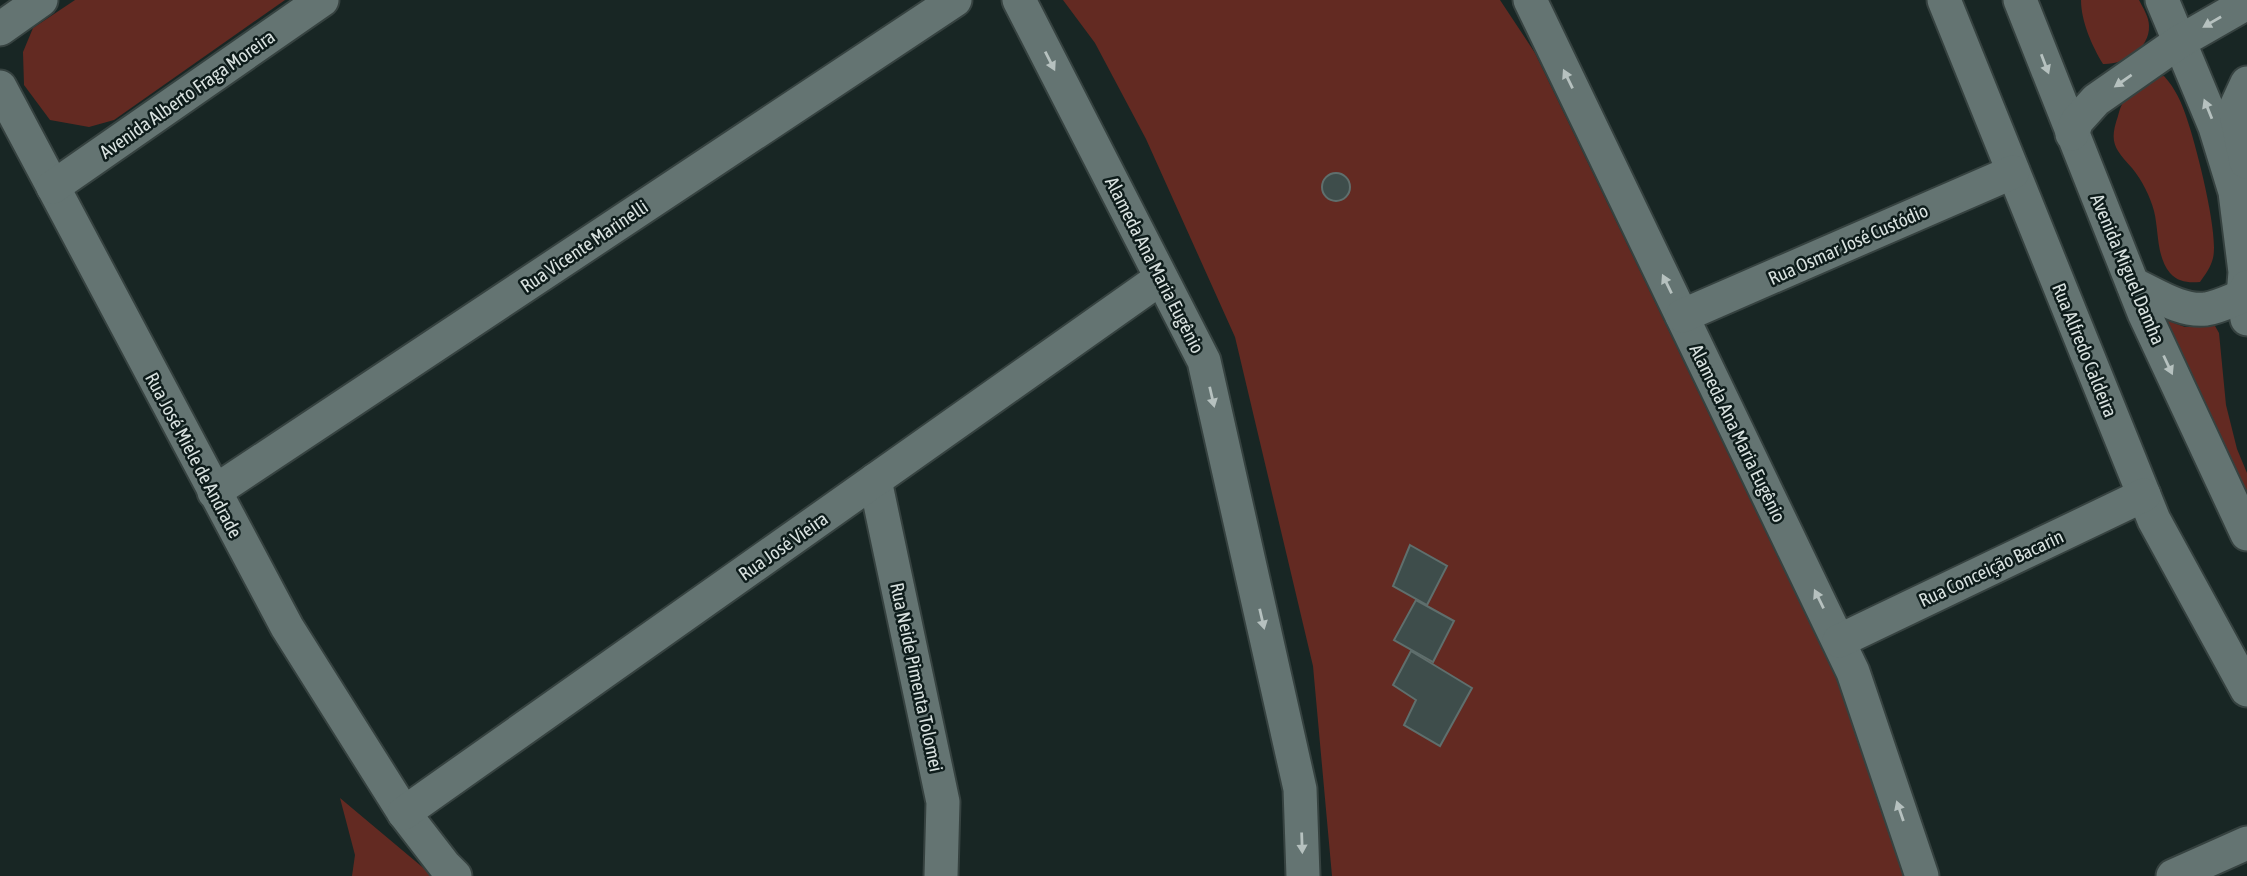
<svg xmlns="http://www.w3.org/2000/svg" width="2247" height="876" viewBox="0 0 2247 876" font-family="'Asap Condensed',sans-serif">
<rect width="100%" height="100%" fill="#182624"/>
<!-- green -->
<g fill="#632a22">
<polygon points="75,0 285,0 114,120 89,127 50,120 24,85 23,52 33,28"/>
<polygon points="1063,0 1500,0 1535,53 1836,678 1907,876 1332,876 1313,666 1235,337 1146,139 1095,43"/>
<path d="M2081 0H2139C2143 8 2149 17 2149 26 2150 49 2123 65 2103 64 2092 46 2081 21 2081 0Z"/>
<path d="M2164 76C2175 88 2182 103 2187 119 2196 145 2219 234 2213 258 2211 267 2205 275 2200 282 2188 283 2178 282 2170 273 2156 256 2159 231 2154 211 2150 196 2142 180 2132 168 2114 148 2109 142 2118 116 2120 108 2122 103 2127 97 2137 87 2149 77 2164 76Z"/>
<polygon points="2163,319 2185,327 2215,326 2219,333 2226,405 2237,449 2247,473 2247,523"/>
<polygon points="340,798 433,876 352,876 355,855"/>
</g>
<!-- building -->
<g fill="#3e4d4b" stroke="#5f6f6d" stroke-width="2">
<circle cx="1336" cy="187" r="14"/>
<polygon points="1410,545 1447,566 1427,605 1393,586"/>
<polygon points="1416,600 1454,621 1433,662 1394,640"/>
<polygon points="1411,651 1472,688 1440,746 1404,725 1416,700 1393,685"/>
</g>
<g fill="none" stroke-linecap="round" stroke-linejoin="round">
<defs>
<g id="minor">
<polyline points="1019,0 1204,361 1300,789 1303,876"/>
<polyline points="1530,0 1853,672 1922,876"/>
<polyline points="1944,0 2154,520 2247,690"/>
<polyline points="2020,0 2144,313 2247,534"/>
<polyline points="2162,0 2215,127 2235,192 2245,272 2243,296 2247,319"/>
<polyline points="0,29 41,0"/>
<polyline points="0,87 287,627 404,813 445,866 455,876"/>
<polyline points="2072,134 2077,121 2096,100 2179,42 2247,3"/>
<polyline points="2246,162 2235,109 2247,83"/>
<polyline points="53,187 322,0"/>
<path d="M2133 284C2155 294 2181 312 2206 309 2219 307 2232 300 2243 296L2247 287"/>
<polyline points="1682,316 2013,172"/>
<polyline points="875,480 943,802 941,876"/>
<polyline points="214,492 955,0"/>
<polyline points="1839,641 2144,495"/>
<polyline points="404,813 1161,278"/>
<polyline points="2173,876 2247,843"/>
</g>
</defs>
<!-- minor casing -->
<use href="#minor" stroke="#364240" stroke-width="37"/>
<!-- minor -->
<use href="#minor" stroke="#647472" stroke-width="33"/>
</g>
<!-- one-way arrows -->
<defs><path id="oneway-solid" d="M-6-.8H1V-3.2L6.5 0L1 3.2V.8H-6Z" transform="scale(1.75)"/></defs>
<g fill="#b6c1bf">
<use href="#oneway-solid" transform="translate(2212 22) rotate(150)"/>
<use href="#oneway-solid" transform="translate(1050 61) rotate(63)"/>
<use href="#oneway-solid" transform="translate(2045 64) rotate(69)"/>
<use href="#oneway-solid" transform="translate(1568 79) rotate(-116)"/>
<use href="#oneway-solid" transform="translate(2123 81) rotate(145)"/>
<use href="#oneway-solid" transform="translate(2208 109) rotate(-112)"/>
<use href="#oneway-solid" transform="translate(1667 284) rotate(-116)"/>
<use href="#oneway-solid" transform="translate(2168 365) rotate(65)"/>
<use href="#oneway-solid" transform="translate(1212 397) rotate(77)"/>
<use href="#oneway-solid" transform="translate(1819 599) rotate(-116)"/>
<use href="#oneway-solid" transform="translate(1262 619) rotate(77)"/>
<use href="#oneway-solid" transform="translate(1900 811) rotate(-109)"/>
<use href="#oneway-solid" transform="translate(1302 843) rotate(88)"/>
</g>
<g text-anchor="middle" stroke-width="5" stroke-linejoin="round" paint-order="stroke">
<!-- street labels -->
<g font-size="19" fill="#d9e2e0" stroke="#0e1c1b">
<text transform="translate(187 94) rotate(-35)" y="7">Avenida Alberto Fraga Moreira</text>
<text transform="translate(1848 244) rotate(-24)" y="7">Rua Osmar José Custódio</text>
<text transform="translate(584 246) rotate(-34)" y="7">Rua Vicente Marinelli</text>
<text transform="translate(1155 265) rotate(63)" y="7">Alameda Ana Maria Eugênio</text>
<text transform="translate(2128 269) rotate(67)" y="7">Avenida Miguel Damha</text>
<text transform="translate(2085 350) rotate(68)" y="7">Rua Alfredo Caldeira</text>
<text transform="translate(1738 433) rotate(64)" y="7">Alameda Ana Maria Eugênio</text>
<text transform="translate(194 455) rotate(62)" y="7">Rua José Miele de Andrade</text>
<text transform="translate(783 546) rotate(-35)" y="7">Rua José Vieira</text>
<text transform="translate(1991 568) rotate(-25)" y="7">Rua Conceição Bacarin</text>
<text transform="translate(917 677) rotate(78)" y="7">Rua Neide Pimenta Tolomei</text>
</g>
</g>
</svg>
